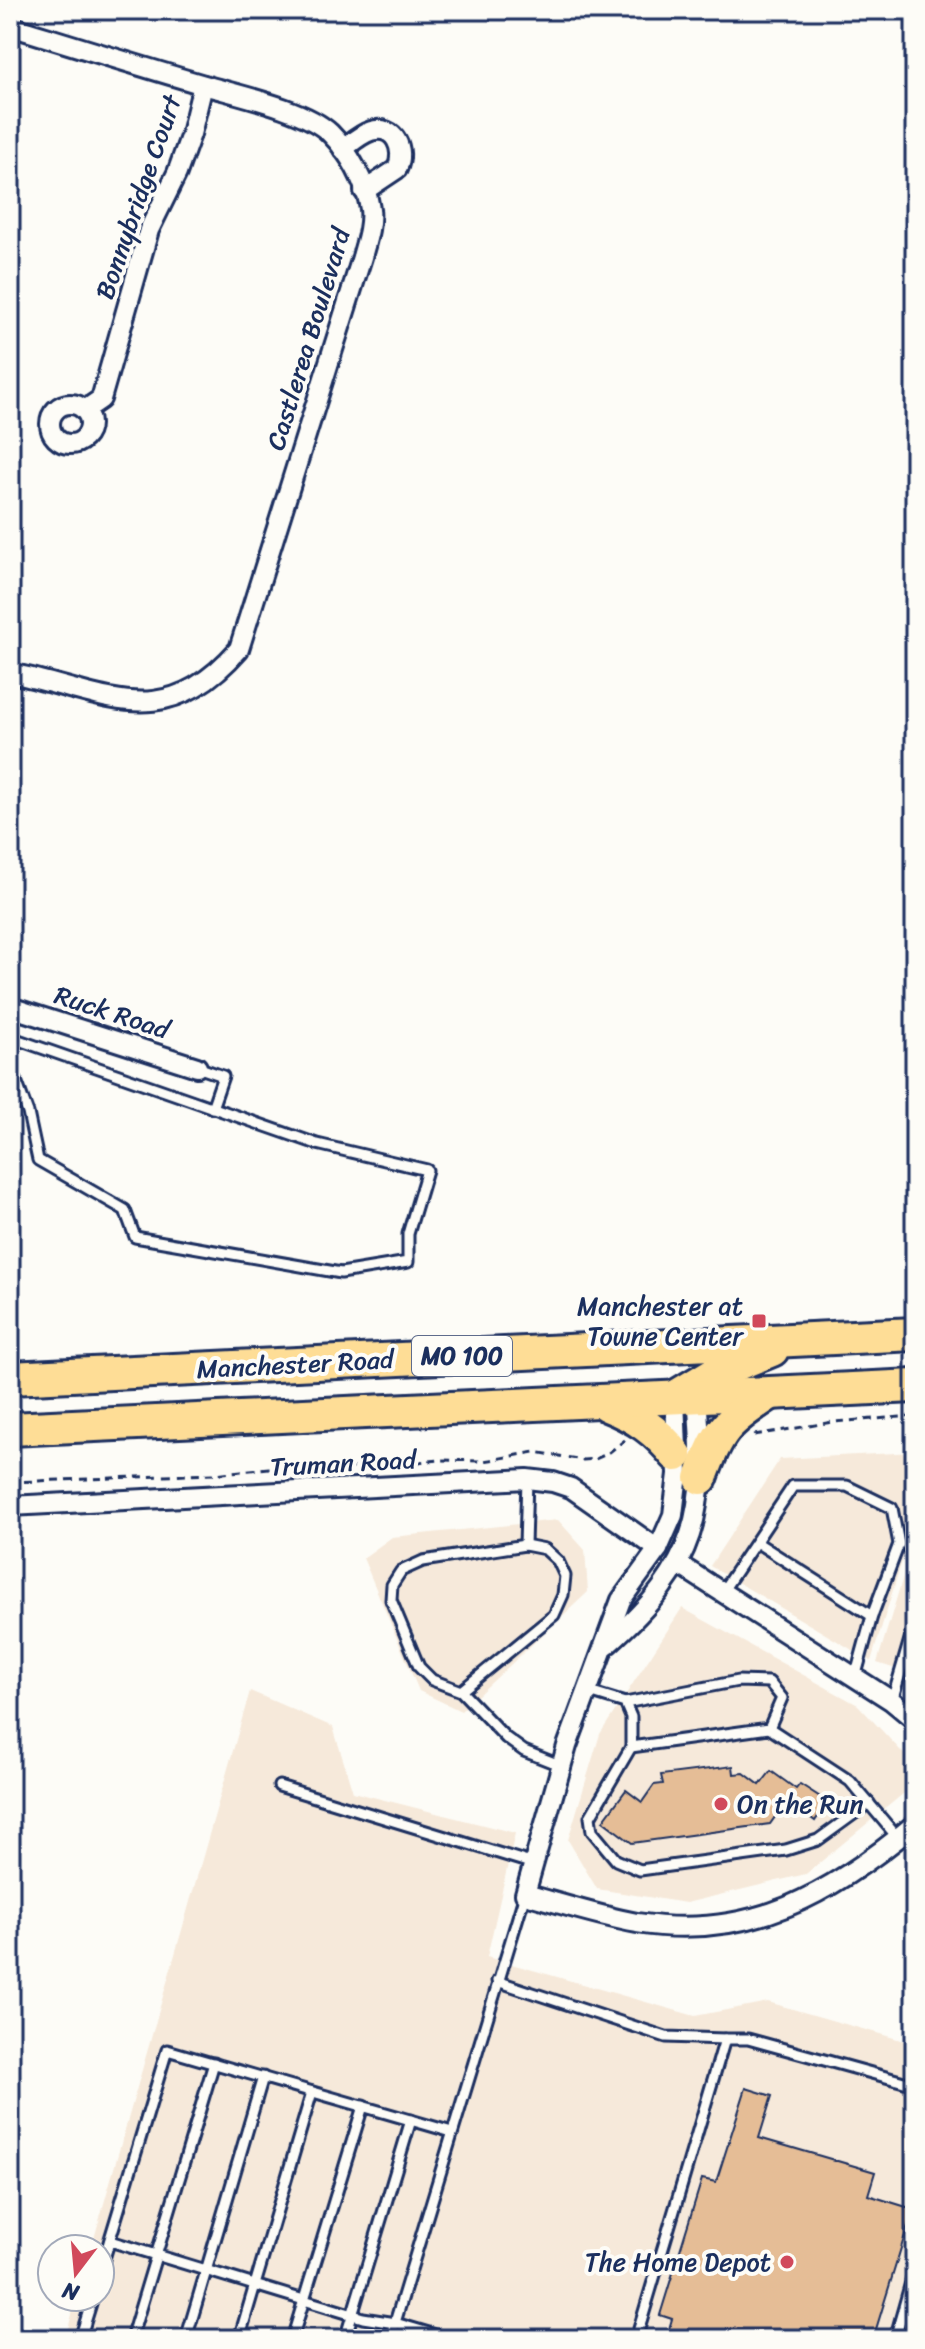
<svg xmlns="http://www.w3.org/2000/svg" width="925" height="2349" viewBox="0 0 925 2349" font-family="Sriracha,sans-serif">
<rect width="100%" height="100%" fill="#fdfcf7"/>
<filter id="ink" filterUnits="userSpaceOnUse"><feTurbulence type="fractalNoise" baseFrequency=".0125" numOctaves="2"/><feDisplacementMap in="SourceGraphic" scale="16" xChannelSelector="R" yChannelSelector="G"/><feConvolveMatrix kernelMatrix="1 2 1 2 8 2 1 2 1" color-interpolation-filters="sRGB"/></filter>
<g filter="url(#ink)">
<!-- built -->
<g fill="#f6e9da">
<polygon points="915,1452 915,1519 871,1661 710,1566 780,1459"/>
<polygon points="558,1520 585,1550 588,1592 461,1711 419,1691 363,1558 392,1537"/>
<polygon points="915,1537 915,1675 877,1663"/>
<polygon points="682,1608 858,1705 915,1766 915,1784 806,1874 686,1903 597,1889 568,1840 600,1734"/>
<polygon points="250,1691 333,1727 353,1792 515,1833 487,1957 695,2016 768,2002 915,2044 915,2339 65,2339 77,2297 100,2297 100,2249 91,2249"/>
</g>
<!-- building -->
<g fill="#e5bd96" stroke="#1b2f5e" stroke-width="2">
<polygon points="733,1766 734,1774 744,1773 760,1785 771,1771 796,1789 800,1784 828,1802 815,1821 794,1805 790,1811 783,1806 770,1824 632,1843 603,1821 626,1790 642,1802 654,1785 663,1784 661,1775"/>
<polygon points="746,2088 772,2096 759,2138 875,2172 868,2195 913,2209 873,2339 666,2339 672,2319 660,2315 702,2179 716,2182"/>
</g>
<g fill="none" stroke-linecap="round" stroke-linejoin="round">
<defs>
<g id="lane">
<polyline points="10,1037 317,1144 427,1170 408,1234 408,1262 341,1273 135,1237 125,1210 38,1160 28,1113 10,1064"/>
<polyline points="197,1067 223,1076 212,1108"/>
<polyline points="756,1542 872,1616"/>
<polyline points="525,1545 527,1479"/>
<polyline points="722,1592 793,1486 847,1486 892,1508 899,1544 872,1616 855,1678"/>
<polyline points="461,1691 554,1615 563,1595 565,1576 558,1561 545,1549 525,1545 423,1561 401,1571 392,1585 391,1600 419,1667 432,1680 461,1691 506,1738 524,1751 562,1766"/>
<polyline points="586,1691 625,1703 631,1717 631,1747 590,1817 592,1831 616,1860 640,1870 786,1850 818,1840 869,1803"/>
<polyline points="892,1701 915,1622"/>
<polyline points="625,1703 738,1681 769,1682 782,1698 769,1728"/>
<polyline points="631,1747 769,1728 850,1781 898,1838"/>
<polyline points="279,1786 534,1864"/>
<polyline points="497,1981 666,2037 725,2039"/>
<polyline points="110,2241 363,2318 395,2323 449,2339"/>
<polyline points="100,2272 167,2050 452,2132"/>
<polyline points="80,2339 93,2297"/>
<polyline points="131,2339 214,2063"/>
<polyline points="186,2339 263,2077"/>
<polyline points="239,2339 312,2092"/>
<polyline points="292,2339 363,2106"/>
<polyline points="345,2339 411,2120"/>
<polyline points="390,2339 525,1894"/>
<polyline points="636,2339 725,2039 748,2039 915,2085"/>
<polyline points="895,2339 915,2268"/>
</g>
<g id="street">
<path d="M10 26C75 46 139 66 204 85 238 95 305 109 330 133 349 152 366 182 370 209 372 225 366 242 362 257L239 649C162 737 105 692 10 673"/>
<path d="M343 149C351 143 361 134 371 131 395 124 406 150 397 169L364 191"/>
<circle cx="70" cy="424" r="20"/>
<polyline points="85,410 101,399 149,230 177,173 191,134 203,85"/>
<polyline points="10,1007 197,1067"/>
<path d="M675 1398 678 1474 673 1515 658 1549 621 1600 567 1746 525 1894C562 1904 599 1916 637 1923 750 1941 832 1894 915 1824"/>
<polyline points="10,1506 527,1479 553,1482 571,1488 658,1549"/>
<polyline points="678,1564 892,1701 915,1720"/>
<path d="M608 1644C698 1564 707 1514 697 1397"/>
</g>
<g id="highway">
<polyline points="10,1378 915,1334"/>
<polyline points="677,1396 715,1373 772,1350"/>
<path d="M607 1405C637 1417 656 1430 676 1455"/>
<polyline points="10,1429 915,1386"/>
<path d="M701 1478C718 1430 726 1422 769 1394"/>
</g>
</defs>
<!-- lane casing -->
<use href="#lane" stroke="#1b2f5e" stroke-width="15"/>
<!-- street casing -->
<use href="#street" stroke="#1b2f5e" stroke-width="24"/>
<!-- highway casing -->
<use href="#highway" stroke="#1b2f5e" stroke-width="38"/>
<!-- path -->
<g stroke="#1b2f5e" stroke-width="3" stroke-dasharray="8 6" stroke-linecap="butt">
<polyline points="754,1435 833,1422 915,1416"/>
<polyline points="10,1482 214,1474 269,1468 350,1468 439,1460 484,1461 535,1452 583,1460 595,1459 607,1454 625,1440"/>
</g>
<!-- lane -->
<use href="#lane" stroke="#fdfcf7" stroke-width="9"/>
<!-- street -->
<use href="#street" stroke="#fdfcf7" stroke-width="18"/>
<!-- highway -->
<use href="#highway" stroke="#fedd96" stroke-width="32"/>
</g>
</g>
<!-- markers -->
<g fill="#d1495b" stroke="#fdfcf7" stroke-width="3">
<rect x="751" y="1313" width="16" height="16" rx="4"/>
<circle cx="721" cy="1804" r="8"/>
<circle cx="787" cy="2262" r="8"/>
</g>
<g text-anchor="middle" stroke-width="8" stroke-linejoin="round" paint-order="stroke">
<!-- shield labels -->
<rect fill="#fdfcf7" stroke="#5f6c8c" stroke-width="2" x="412" y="1336" width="100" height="40" rx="6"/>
<g font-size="24" font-weight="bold" fill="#1b2f5e">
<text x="462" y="1364">MO 100</text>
</g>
<!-- street labels -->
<g font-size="26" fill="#1b2f5e" stroke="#fdfcf7">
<text transform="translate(138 197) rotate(-71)" y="9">Bonnybridge Court</text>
<text transform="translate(308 339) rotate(-73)" y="9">Castlerea Boulevard</text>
<text transform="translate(112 1012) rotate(18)" y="9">Ruck Road</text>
<text transform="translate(295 1364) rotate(-3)" y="9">Manchester Road</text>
<text transform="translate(343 1463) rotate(-3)" y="9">Truman Road</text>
</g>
<!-- poi labels -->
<g font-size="26" fill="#1b2f5e" stroke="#fdfcf7" text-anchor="end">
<text x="743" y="1315">Manchester at<tspan x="743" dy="30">Towne Center</tspan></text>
<text x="737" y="1813" text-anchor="start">On the Run</text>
<text x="771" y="2271">The Home Depot</text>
</g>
</g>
<!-- margin -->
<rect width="925" height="2349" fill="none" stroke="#fdfcf7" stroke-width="40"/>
<rect x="20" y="20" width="885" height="2309" fill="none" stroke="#1b2f5e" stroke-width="3" filter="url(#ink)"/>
<!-- north arrow -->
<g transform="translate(76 2273) rotate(196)"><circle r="38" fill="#fdfcf7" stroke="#a3aaba" stroke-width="2"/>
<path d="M0-6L14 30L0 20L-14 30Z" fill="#d1495b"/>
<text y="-12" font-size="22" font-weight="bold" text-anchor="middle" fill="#1b2f5e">N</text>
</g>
</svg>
